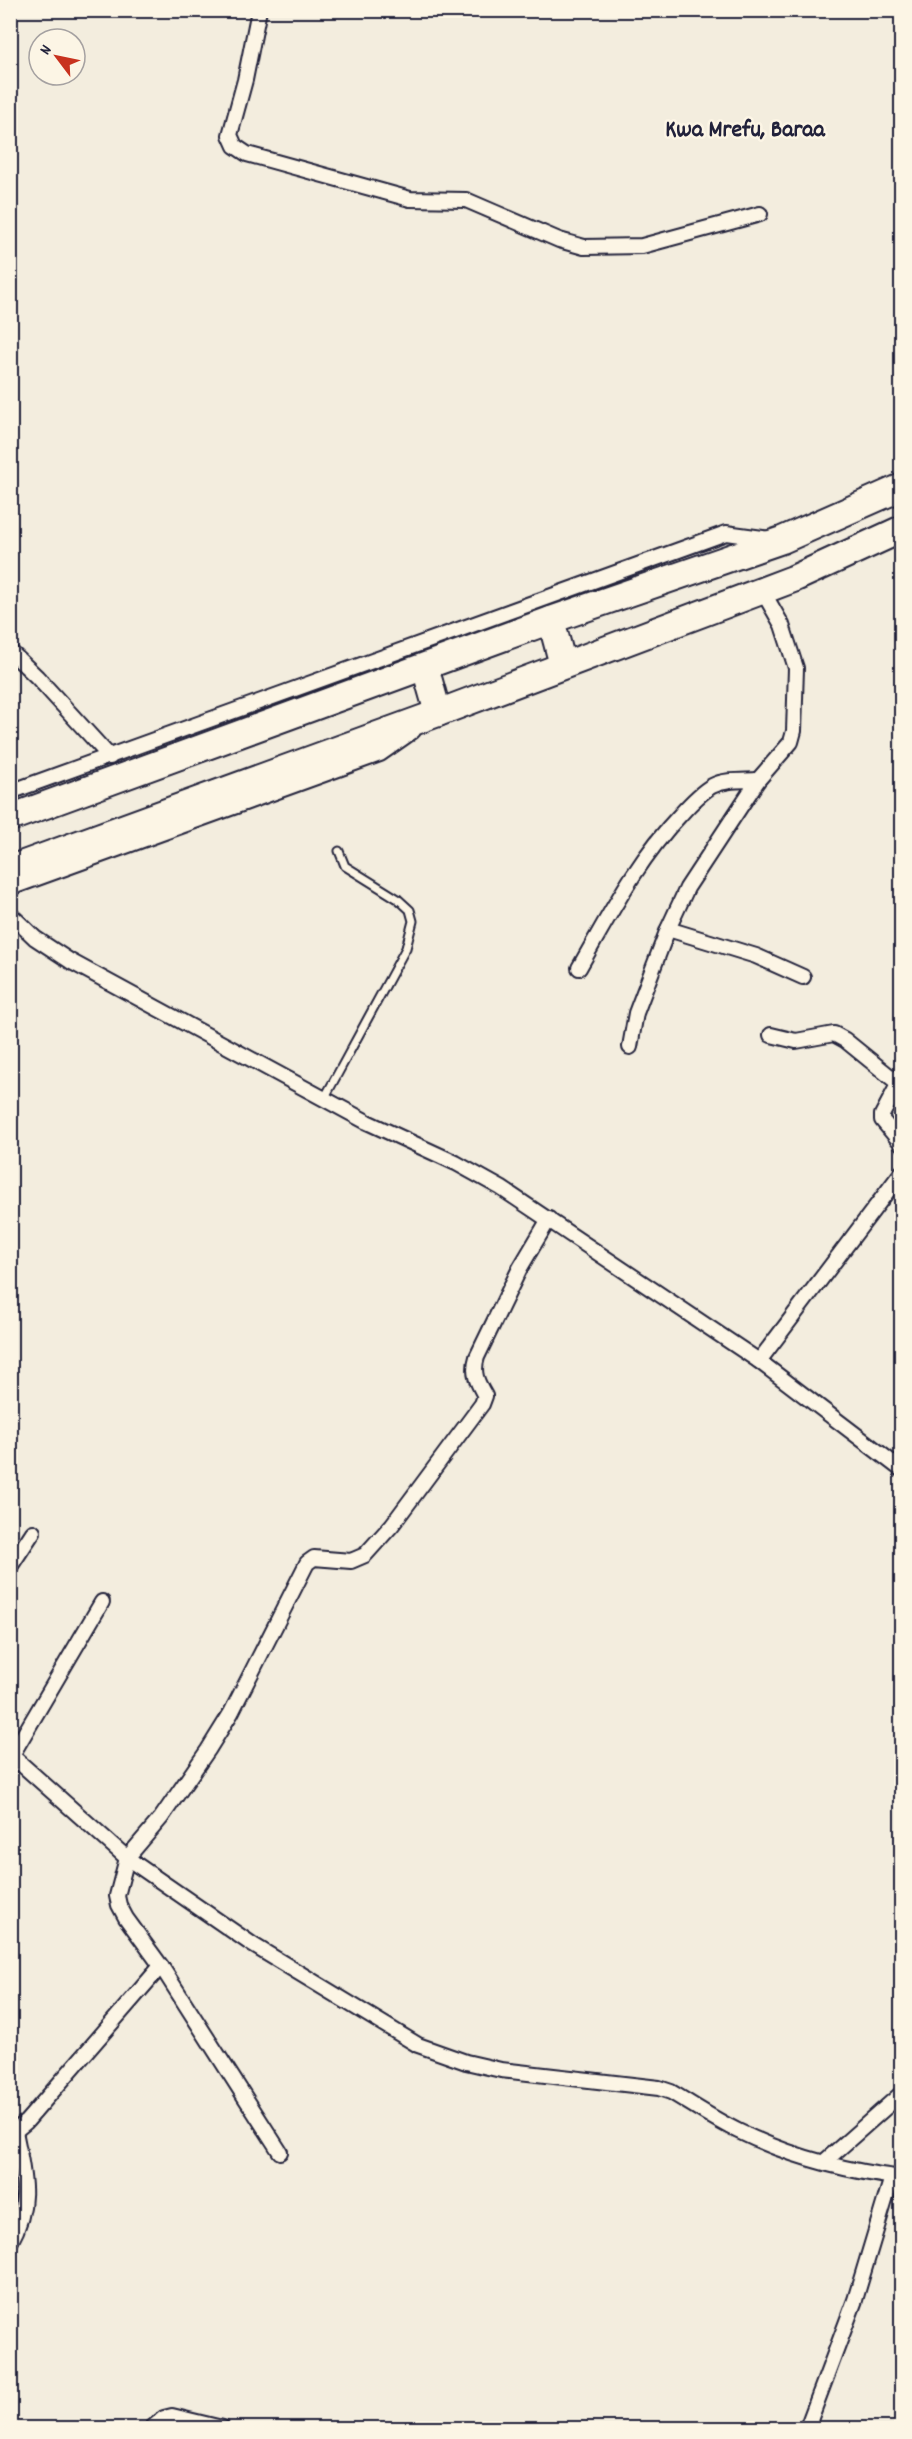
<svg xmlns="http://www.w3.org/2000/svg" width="912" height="2439" viewBox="0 0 912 2439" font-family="Dekko,sans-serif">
<rect width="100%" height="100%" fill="#f3edde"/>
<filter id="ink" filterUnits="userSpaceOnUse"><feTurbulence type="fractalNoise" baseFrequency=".0167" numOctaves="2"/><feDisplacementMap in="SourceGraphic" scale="12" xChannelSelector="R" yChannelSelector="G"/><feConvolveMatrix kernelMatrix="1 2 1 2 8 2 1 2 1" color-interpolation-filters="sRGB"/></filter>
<g filter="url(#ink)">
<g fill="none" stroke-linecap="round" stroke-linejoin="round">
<defs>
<polyline id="lane" points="324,1099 406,948 413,921 410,910 398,899 345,866 339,851"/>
<g id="street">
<polyline points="259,10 245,80 230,135 235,146 247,154 410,199 466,200 559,240 584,247 642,246 760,214"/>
<polyline points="10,651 37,677 110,757"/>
<polyline points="10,792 726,533 770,539"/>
<polyline points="10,888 380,754 413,731"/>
<polyline points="10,914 35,938 70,961 367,1122 456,1163 501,1188 759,1361 902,1470"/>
<polyline points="668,929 756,956 803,977"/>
<path d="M579 968C610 914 638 859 681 814 690 804 700 793 712 786 726 779 743 781 758 780"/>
<polyline points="771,1035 796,1041 834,1034 845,1040 898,1083"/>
<polyline points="630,1047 636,1013 668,929 687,888 758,780 791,742 794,731 796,668 782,625 762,590"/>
<polyline points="902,1077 882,1115 882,1120 902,1144"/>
<polyline points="759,1361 902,1172"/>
<polyline points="10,1567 33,1532"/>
<path d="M10 1754 127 1858 253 1945 418 2045 466 2062 501 2070 659 2088 671 2092C693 2105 715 2120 738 2131 789 2156 846 2171 902 2178"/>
<polyline points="12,1755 102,1602"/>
<polyline points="10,2130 15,2131 26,2122 161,1966"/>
<path d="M280 2152 161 1966 126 1918 119 1905 117 1896 127 1858 161 1818 208 1750 231 1713 307 1563 314 1558 351 1561 365 1555 392 1525 482 1404 485 1396C477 1382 472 1373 477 1357L520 1268 549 1219"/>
<polyline points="824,2162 902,2093"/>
<path d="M10 2243C33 2203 23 2173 15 2131"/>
<polyline points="152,2428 164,2418 172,2416 222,2428"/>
<polyline points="807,2428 855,2300 892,2177"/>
</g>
<g id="highway">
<polyline points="551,620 563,665"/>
<polyline points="425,667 438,713"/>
<polyline points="10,818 551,620 782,540 902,487"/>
<polyline points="10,869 438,713 793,579 902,529"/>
</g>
</defs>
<!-- lane casing -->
<use href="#lane" stroke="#22223b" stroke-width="11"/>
<!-- street casing -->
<use href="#street" stroke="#22223b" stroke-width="18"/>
<!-- highway casing -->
<use href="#highway" stroke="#22223b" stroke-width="30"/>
<!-- lane -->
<use href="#lane" stroke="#fcf5e5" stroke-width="7"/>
<!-- street -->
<use href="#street" stroke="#fcf5e5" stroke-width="14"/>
<!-- highway -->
<use href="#highway" stroke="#fcf5e5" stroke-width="26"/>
</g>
</g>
<g text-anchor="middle" stroke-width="5" stroke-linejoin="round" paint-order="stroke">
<!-- neighbourhood labels -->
<g font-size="24" font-weight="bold" fill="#22223b" stroke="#fcf5e5">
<text x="745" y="136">Kwa Mrefu, Baraa</text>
</g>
</g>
<!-- margin -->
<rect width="912" height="2439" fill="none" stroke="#fcf5e5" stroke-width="36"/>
<rect x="18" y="18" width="876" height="2403" fill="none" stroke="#22223b" stroke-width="2" filter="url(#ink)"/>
<!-- north arrow -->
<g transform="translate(57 57) rotate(302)"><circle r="28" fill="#fcf5e5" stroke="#a5a1a1" stroke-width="1.5"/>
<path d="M0-4.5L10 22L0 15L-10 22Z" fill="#c8321e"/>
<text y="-9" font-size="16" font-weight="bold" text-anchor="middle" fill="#22223b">N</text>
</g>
</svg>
